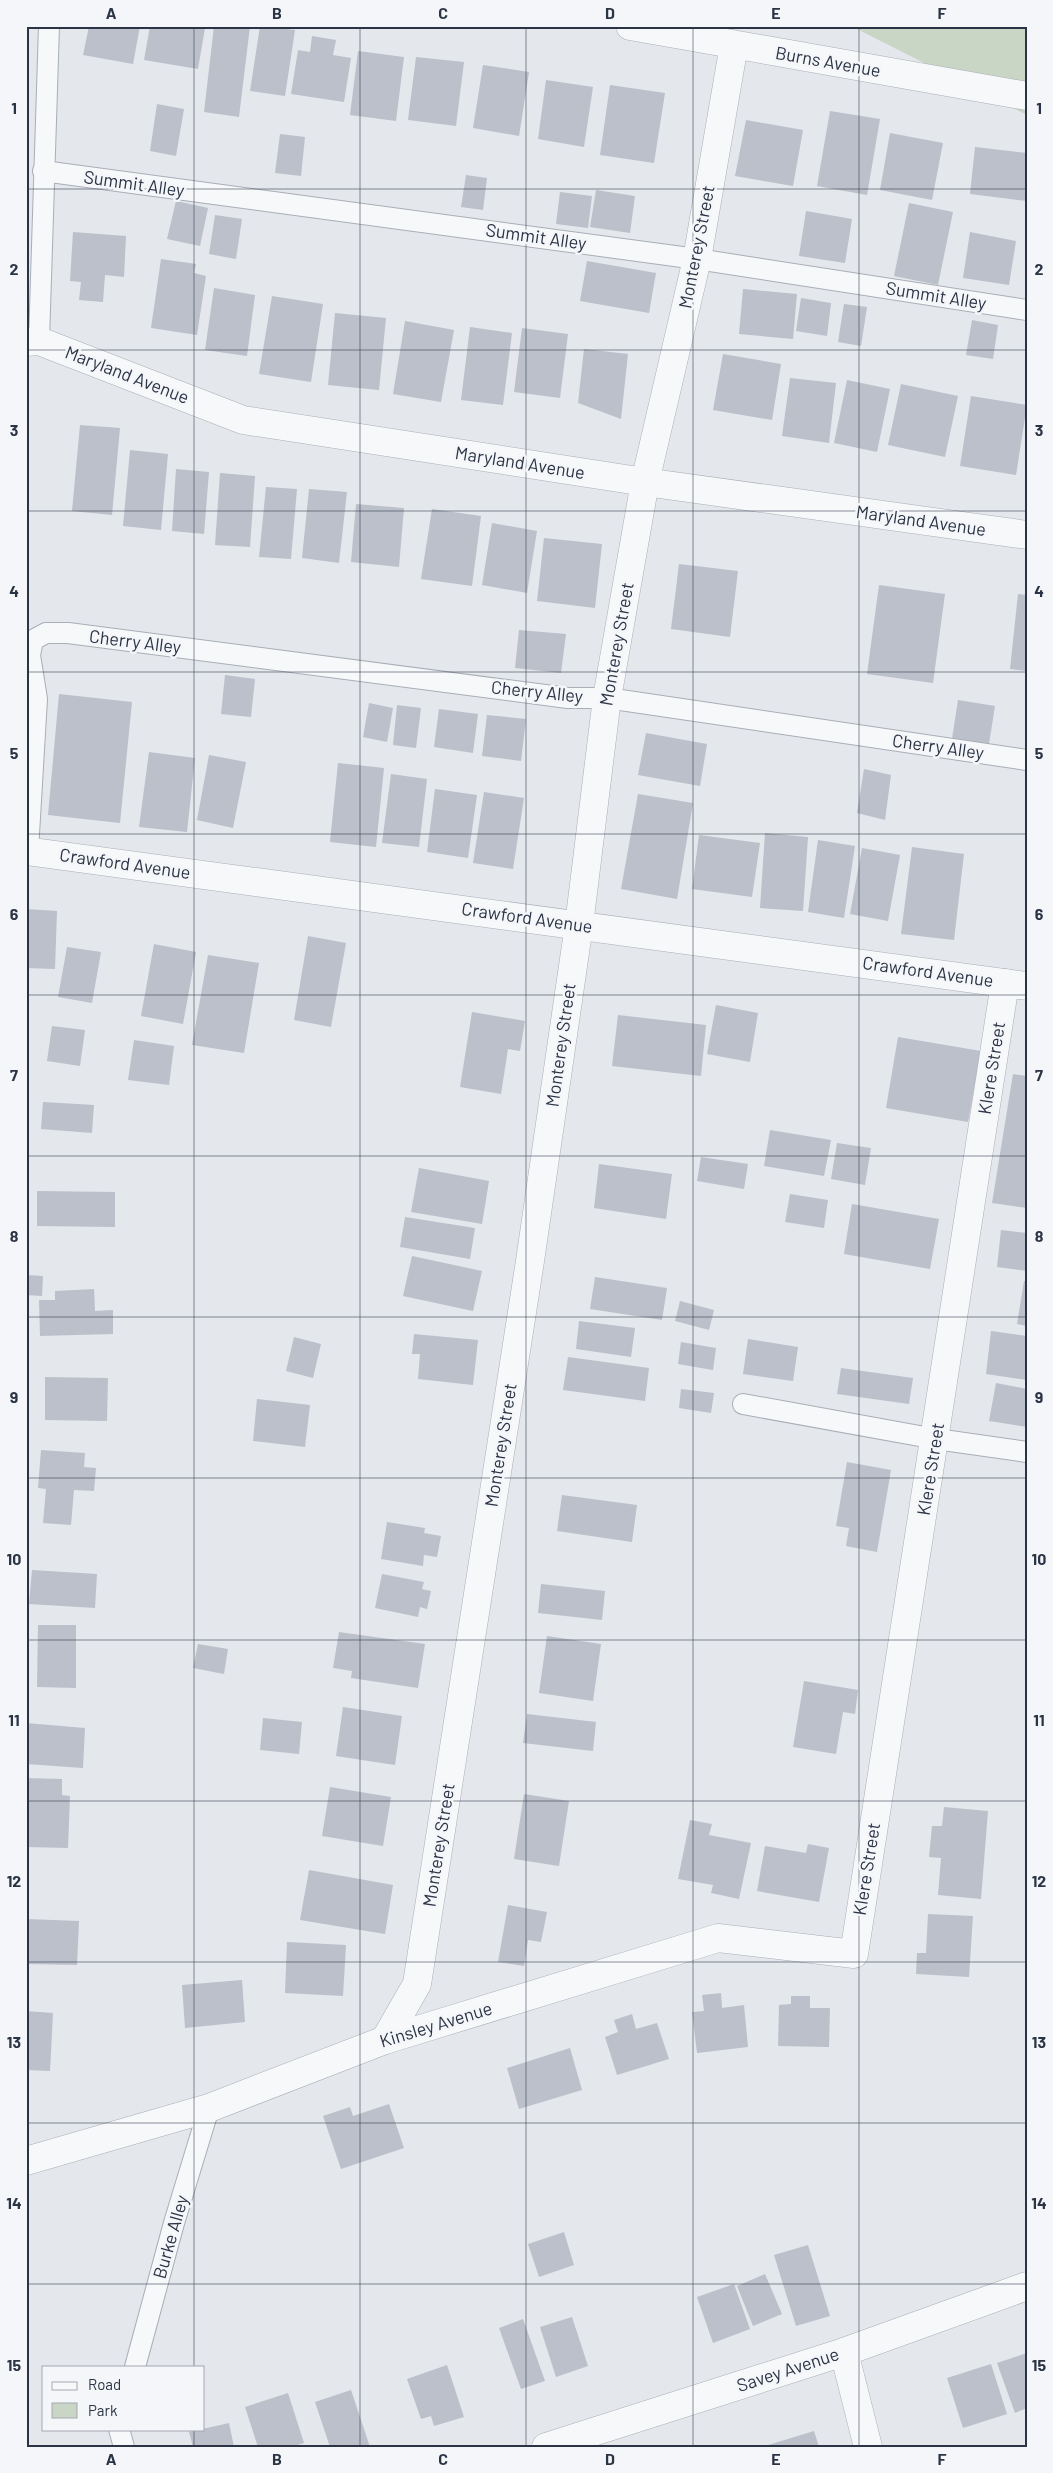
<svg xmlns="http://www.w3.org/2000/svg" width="1053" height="2473" viewBox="0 0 1053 2473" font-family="Barlow,sans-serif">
<rect width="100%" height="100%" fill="#e4e7ec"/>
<!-- green -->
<polygon fill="#c9d6c5" points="851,26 1027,26 1027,115"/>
<!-- building -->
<g fill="#bbc0ca">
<polygon points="89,26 140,26 133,64 83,55"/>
<polygon points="150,26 205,28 198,69 144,60"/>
<polygon points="214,26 250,26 239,117 204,112"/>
<polygon points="260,26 295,30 285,96 250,91"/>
<polygon points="312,36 336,40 333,55 351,58 344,102 291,94 298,50 310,52"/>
<polygon points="358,51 404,57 396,121 350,115"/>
<polygon points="416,57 464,62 456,126 408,120"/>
<polygon points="483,65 529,72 519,136 473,128"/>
<polygon points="546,80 593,87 584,147 538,139"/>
<polygon points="610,85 665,93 654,163 600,155"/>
<polygon points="157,104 184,109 176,156 150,151"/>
<polygon points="830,111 880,119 867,195 817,186"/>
<polygon points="746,120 803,130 793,186 735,176"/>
<polygon points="890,133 943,143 932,200 880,190"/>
<polygon points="280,134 305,137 301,176 275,173"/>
<polygon points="975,147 1027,153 1027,201 970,194"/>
<polygon points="466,175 487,178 483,210 461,207"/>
<polygon points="596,190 635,196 630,233 590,227"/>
<polygon points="560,192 592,196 588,228 556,224"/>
<polygon points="176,201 208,208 200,246 167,239"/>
<polygon points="909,203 953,212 938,285 894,276"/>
<polygon points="806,211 852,219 845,263 799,256"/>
<polygon points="215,215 242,219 236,259 209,254"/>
<polygon points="73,232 126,236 124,277 105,275 103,302 79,300 81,282 70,281"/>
<polygon points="970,232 1016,241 1009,285 963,278"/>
<polygon points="161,259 196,264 194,273 206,276 197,335 151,328"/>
<polygon points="587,261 656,273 649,313 580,301"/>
<polygon points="214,288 255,295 247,356 205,350"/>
<polygon points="743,289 797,294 793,339 739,334"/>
<polygon points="272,296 323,304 311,382 259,374"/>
<polygon points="801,298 831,303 827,336 796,331"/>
<polygon points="844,304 867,307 861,346 838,342"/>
<polygon points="335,313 386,318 379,390 328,385"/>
<polygon points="972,320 998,325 993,359 966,355"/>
<polygon points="405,321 454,330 441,402 393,394"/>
<polygon points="470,327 512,333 503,405 461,400"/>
<polygon points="522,328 568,334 560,398 514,392"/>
<polygon points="584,349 628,354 621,419 578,403"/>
<polygon points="723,354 781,364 772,420 713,410"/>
<polygon points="790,378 836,383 829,443 782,436"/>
<polygon points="847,380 890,389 877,452 834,443"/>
<polygon points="901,384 958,396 945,457 888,445"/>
<polygon points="971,396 1027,405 1016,475 960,466"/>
<polygon points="80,425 120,428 112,515 72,511"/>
<polygon points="130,450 168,454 161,530 123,526"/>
<polygon points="176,469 209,472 204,534 172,531"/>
<polygon points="220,473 255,476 250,547 215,545"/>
<polygon points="266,487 297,489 291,559 259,557"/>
<polygon points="309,489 347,492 339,563 302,558"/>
<polygon points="356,504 404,508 399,567 351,562"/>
<polygon points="432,509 481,516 472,586 421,579"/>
<polygon points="492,523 537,531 527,593 482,585"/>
<polygon points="544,538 602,544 595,608 537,601"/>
<polygon points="679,564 738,571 730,637 671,629"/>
<polygon points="879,585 945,594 933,683 867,674"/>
<polygon points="1018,594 1027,595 1027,671 1010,669"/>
<polygon points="519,630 566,634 561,673 515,668"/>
<polygon points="225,675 255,679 251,717 221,714"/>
<polygon points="59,694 132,702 120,823 48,815"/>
<polygon points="958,700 995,706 989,744 952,739"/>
<polygon points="369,703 393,708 387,742 363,737"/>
<polygon points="397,705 421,708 416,748 393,745"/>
<polygon points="439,709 478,714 473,753 434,747"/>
<polygon points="487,715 526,719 521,761 482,756"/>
<polygon points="646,733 707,744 700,786 638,775"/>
<polygon points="149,752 195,758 187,832 139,827"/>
<polygon points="209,755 246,762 233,828 197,820"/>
<polygon points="338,763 384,768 376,847 330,842"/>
<polygon points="864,769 891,775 885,820 857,813"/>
<polygon points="391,774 427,779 419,847 382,843"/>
<polygon points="435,789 477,795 468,858 427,852"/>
<polygon points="484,792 524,798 513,869 473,863"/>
<polygon points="638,794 693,803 677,899 621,889"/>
<polygon points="765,833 808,837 803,911 760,908"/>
<polygon points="699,835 760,843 752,897 692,889"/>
<polygon points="818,840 855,846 844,918 808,912"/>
<polygon points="912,847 964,854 954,940 901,934"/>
<polygon points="862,848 900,855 888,921 850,914"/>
<polygon points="26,909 57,911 55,969 26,968"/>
<polygon points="308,936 346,943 331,1027 294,1020"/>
<polygon points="154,944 196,952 183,1024 141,1016"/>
<polygon points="67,947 101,952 92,1003 58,997"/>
<polygon points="208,955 259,963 244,1053 192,1045"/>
<polygon points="716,1005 758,1013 750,1062 707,1054"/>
<polygon points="472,1012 525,1021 520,1051 508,1049 501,1094 460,1087"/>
<polygon points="618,1015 706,1025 701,1076 612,1066"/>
<polygon points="52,1026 85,1030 80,1066 47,1061"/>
<polygon points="898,1037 981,1051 968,1122 886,1108"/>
<polygon points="134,1040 174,1046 169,1085 128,1080"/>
<polygon points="1013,1074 1027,1076 1027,1208 992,1203"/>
<polygon points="43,1102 94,1105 92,1133 41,1129"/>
<polygon points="770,1130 831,1140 824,1176 764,1166"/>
<polygon points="837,1143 871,1148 865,1185 831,1179"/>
<polygon points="701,1157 748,1164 744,1189 697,1181"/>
<polygon points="599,1164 672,1174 666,1219 594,1208"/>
<polygon points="419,1168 489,1181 482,1224 411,1212"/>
<polygon points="37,1191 115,1192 115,1227 37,1226"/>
<polygon points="790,1194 828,1200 824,1228 785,1222"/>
<polygon points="852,1204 939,1219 930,1269 844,1254"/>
<polygon points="405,1217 475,1228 470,1259 400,1247"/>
<polygon points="1001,1230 1027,1233 1027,1271 997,1267"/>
<polygon points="412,1256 482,1271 473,1311 403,1296"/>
<polygon points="26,1275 43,1276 42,1296 26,1295"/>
<polygon points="595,1277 667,1288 662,1320 590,1309"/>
<polygon points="1024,1281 1027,1281 1027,1326 1017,1324"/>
<polygon points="94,1289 95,1311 113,1310 113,1334 40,1336 39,1300 55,1300 55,1291"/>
<polygon points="680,1301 714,1310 709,1330 675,1321"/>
<polygon points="579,1321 635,1328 631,1357 576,1349"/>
<polygon points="991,1331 1027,1336 1027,1380 986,1374"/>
<polygon points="414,1334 478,1340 473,1385 418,1379 420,1354 412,1354"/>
<polygon points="294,1337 321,1344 313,1378 286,1371"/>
<polygon points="748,1339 798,1347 793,1381 743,1374"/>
<polygon points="681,1342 716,1348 713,1370 678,1364"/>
<polygon points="568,1357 649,1368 645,1401 563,1390"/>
<polygon points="841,1368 913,1378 909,1404 837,1394"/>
<polygon points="45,1377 108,1378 107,1421 45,1420"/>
<polygon points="996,1383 1027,1389 1027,1427 989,1421"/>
<polygon points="681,1389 714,1393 711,1413 679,1408"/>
<polygon points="257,1399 310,1405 305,1447 253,1441"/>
<polygon points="41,1450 85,1453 84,1467 96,1468 94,1491 74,1490 71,1525 43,1523 46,1489 38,1488"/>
<polygon points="847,1462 891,1470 877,1552 846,1546 849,1528 836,1526"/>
<polygon points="562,1495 637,1505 632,1542 557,1531"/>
<polygon points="387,1522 425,1528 424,1533 441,1536 437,1557 424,1555 423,1566 381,1559"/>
<polygon points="32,1570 97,1574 95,1608 29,1604"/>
<polygon points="382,1574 424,1582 422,1589 431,1591 427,1609 420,1607 418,1617 375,1608"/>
<polygon points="541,1584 605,1591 602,1620 538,1613"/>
<polygon points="38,1625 76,1625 76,1688 37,1687"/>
<polygon points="339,1632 425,1644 418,1688 351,1678 352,1671 333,1668"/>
<polygon points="547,1636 601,1644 593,1701 539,1693"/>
<polygon points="198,1644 228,1649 224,1674 193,1668"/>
<polygon points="804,1681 858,1690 855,1714 843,1712 836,1754 793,1747"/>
<polygon points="343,1707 402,1716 395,1765 336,1756"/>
<polygon points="527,1714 596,1722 593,1751 523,1743"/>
<polygon points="263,1718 302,1722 299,1754 260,1750"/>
<polygon points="26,1723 85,1728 83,1768 26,1764"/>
<polygon points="26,1778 62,1779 62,1795 70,1796 68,1848 26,1847"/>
<polygon points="330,1787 391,1797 383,1846 322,1836"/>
<polygon points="524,1794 569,1801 559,1866 514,1859"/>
<polygon points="944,1807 988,1811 981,1899 938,1895 941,1858 929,1857 932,1826 942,1826"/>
<polygon points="690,1820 712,1824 709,1835 751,1843 739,1899 711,1893 713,1885 678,1879"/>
<polygon points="808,1844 829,1848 819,1902 757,1891 765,1846 806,1853"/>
<polygon points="309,1870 393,1885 385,1934 300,1920"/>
<polygon points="508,1905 547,1912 541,1942 528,1940 524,1966 498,1962"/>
<polygon points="928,1914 973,1916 969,1977 916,1974 917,1953 926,1953"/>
<polygon points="26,1919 79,1921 77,1965 26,1964"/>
<polygon points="287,1942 346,1945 343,1996 285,1993"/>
<polygon points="242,1980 245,2022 185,2028 182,1985"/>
<polygon points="721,1993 722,2008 744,2005 748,2047 697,2053 692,2012 704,2011 702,1995"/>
<polygon points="791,1996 810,1996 810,2008 830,2008 829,2047 778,2046 779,2005 791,2004"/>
<polygon points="26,2011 53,2013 50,2071 26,2070"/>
<polygon points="632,2014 636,2029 657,2023 669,2059 617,2075 605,2037 618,2032 614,2020"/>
<polygon points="570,2048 582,2090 519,2109 507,2068"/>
<polygon points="389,2104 404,2148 341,2169 323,2116 350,2107 353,2116"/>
<polygon points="564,2232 574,2265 539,2277 528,2244"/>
<polygon points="808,2245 830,2316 796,2326 774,2255"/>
<polygon points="765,2274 782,2314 753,2326 737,2286"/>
<polygon points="734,2284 750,2329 713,2343 697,2297"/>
<polygon points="572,2317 588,2366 556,2377 540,2327"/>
<polygon points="523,2319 545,2381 521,2389 499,2328"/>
<polygon points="1027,2353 1027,2408 1015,2413 997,2363"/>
<polygon points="991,2364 1007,2414 963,2428 947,2378"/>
<polygon points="447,2365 464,2417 434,2426 431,2416 421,2419 407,2379"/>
<polygon points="351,2390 370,2447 330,2447 315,2402"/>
<polygon points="288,2393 304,2443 291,2447 258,2447 245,2407"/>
<polygon points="229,2423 234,2447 193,2447 189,2432"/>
<polygon points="814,2431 819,2447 765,2447 765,2446"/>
</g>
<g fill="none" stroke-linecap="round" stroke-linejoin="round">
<defs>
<g id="service">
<polyline points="43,171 697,259 1027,310"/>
<polyline points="39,341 49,26"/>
<polyline points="28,851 37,699 30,655 33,640 46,633 68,633 568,698 607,698 1027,760"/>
<polyline points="743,1404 936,1439 1027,1452"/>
<polyline points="135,2367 174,2223 209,2108"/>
<polyline points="119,2429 124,2447"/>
</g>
<g id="minor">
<polyline points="630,26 1027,96"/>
<polyline points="26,342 39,341 243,420 645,482 1027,535"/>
<polyline points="26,851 1027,986"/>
<polyline points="385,2040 417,1984 530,1261 579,925 607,698 645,482 697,259 734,45"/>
<polyline points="26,2161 209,2108 385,2040 718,1938 854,1954 1005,983"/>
<polyline points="844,2352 868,2447"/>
<polyline points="546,2447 844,2352 1027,2286"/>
</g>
</defs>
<!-- service casing -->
<use href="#service" stroke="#a9aeb7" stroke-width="22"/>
<!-- minor casing -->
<use href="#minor" stroke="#a9aeb7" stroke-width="29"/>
<!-- service -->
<use href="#service" stroke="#f7f8fa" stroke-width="20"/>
<!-- minor -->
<use href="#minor" stroke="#f7f8fa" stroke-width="28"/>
</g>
<!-- grid -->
<path fill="none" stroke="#2b3445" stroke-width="1" stroke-opacity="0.55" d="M194 26V2367M360 26V2447M526 26V2447M693 26V2447M859 26V2447M26 189H1027M26 350H1027M26 511H1027M26 672H1027M26 834H1027M26 995H1027M26 1156H1027M26 1317H1027M26 1478H1027M26 1640H1027M26 1801H1027M26 1962H1027M26 2123H1027M26 2284H1027M194 2429V2447"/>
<g text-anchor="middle" stroke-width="5" stroke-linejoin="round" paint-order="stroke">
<!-- street labels -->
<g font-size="18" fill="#2b3445" stroke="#f4f6f9">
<text transform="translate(828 62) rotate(10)" y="6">Burns Avenue</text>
<text transform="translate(134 184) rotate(8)" y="6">Summit Alley</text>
<text transform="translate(536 237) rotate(8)" y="6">Summit Alley</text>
<text transform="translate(697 247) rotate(-79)" y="6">Monterey Street</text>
<text transform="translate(936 296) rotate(9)" y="6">Summit Alley</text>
<text transform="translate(127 375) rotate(21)" y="6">Maryland Avenue</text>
<text transform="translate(520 463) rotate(9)" y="6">Maryland Avenue</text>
<text transform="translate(921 521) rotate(8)" y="6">Maryland Avenue</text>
<text transform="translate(135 642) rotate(7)" y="6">Cherry Alley</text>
<text transform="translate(617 644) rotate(-80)" y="6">Monterey Street</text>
<text transform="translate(537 692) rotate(6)" y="6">Cherry Alley</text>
<text transform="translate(938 747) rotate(8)" y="6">Cherry Alley</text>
<text transform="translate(125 864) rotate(8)" y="6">Crawford Avenue</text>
<text transform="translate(527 918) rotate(8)" y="6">Crawford Avenue</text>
<text transform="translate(928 972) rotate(8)" y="6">Crawford Avenue</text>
<text transform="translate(561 1045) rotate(-82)" y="6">Monterey Street</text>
<text transform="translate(992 1068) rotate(-81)" y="6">Klere Street</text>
<text transform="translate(501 1445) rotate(-81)" y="6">Monterey Street</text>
<text transform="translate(931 1469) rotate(-81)" y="6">Klere Street</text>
<text transform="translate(439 1845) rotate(-81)" y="6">Monterey Street</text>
<text transform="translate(867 1869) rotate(-81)" y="6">Klere Street</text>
<text transform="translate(436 2025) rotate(-17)" y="6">Kinsley Avenue</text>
<text transform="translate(171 2237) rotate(-74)" y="6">Burke Alley</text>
<text transform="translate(788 2370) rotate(-18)" y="6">Savey Avenue</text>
</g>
</g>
<!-- border -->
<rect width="1053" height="2473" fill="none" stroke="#f4f6f9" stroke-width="55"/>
<!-- legend -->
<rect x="42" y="2366" width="162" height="65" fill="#f4f6f9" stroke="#a4a8b1"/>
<rect x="52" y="2382" width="25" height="8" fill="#f7f8fa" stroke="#a4a8b1"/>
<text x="88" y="2390" font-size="15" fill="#2b3445">Road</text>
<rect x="52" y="2403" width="25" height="15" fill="#c9d6c5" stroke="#a4a8b1"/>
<text x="88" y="2416" font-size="15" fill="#2b3445">Park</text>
<rect x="28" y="28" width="998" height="2418" fill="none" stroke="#2b3445" stroke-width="2"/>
<g font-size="16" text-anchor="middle" font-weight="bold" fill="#2b3445">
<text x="111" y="19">A</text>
<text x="277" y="19">B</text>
<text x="443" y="19">C</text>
<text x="610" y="19">D</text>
<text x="776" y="19">E</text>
<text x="942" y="19">F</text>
<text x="14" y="114">1</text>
<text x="1039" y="114">1</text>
<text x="14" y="275">2</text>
<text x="1039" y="275">2</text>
<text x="14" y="436">3</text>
<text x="1039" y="436">3</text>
<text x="14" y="597">4</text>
<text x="1039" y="597">4</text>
<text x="14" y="759">5</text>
<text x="1039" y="759">5</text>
<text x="14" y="920">6</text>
<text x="1039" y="920">6</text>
<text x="14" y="1081">7</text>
<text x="1039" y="1081">7</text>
<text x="14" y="1242">8</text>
<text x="1039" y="1242">8</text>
<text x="14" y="1403">9</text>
<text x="1039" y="1403">9</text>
<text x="14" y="1565">10</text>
<text x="1039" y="1565">10</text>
<text x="14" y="1726">11</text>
<text x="1039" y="1726">11</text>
<text x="14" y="1887">12</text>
<text x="1039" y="1887">12</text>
<text x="14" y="2048">13</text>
<text x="1039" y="2048">13</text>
<text x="14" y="2209">14</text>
<text x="1039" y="2209">14</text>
<text x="14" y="2371">15</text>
<text x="1039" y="2371">15</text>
<text x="111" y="2465">A</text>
<text x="277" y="2465">B</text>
<text x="443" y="2465">C</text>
<text x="610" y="2465">D</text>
<text x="776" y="2465">E</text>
<text x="942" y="2465">F</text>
</g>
</svg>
